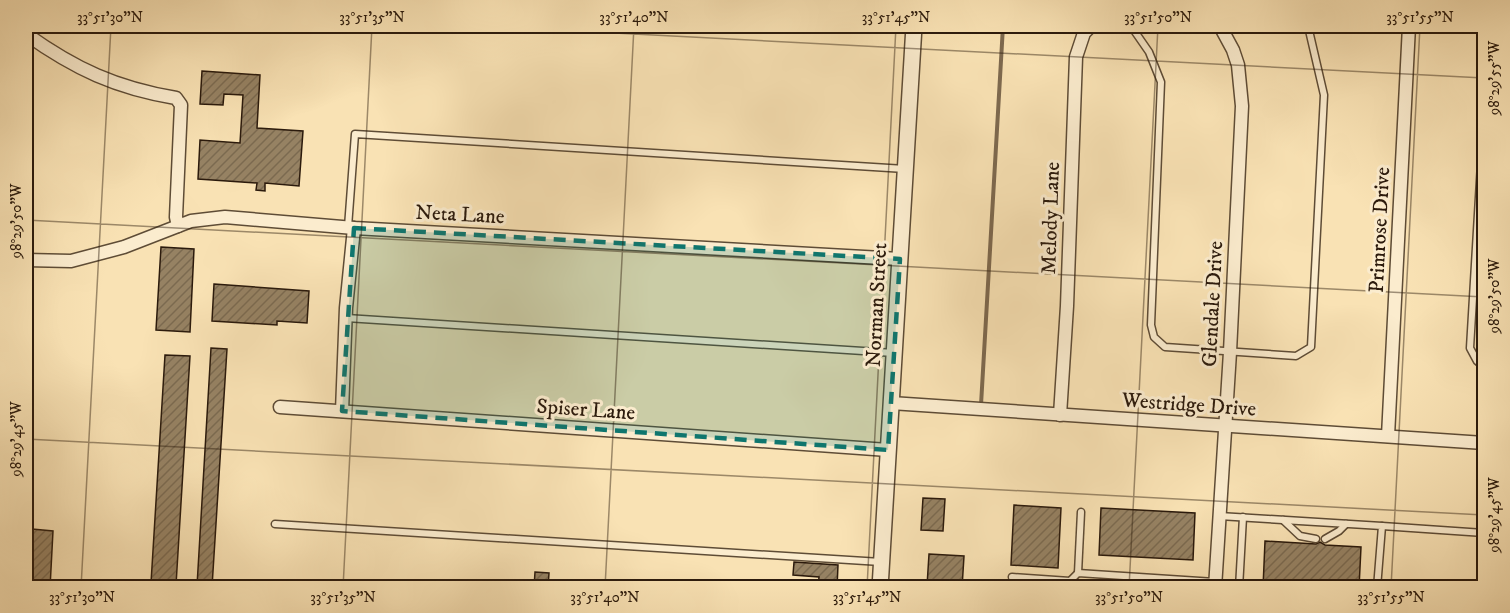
<svg xmlns="http://www.w3.org/2000/svg" width="1510" height="613" viewBox="0 0 1510 613" font-family="'IM FELL DW Pica',serif">
<defs>
<pattern id="building-hatch" width="6" height="6" patternUnits="userSpaceOnUse" patternTransform="scale(1.5)"><rect width="6" height="6" fill="#968263"/><path d="M-1 1l2-2M0 6l6-6M5 7l2-2" fill="none" stroke="#7b6a50"/></pattern>
</defs>
<rect width="100%" height="100%" fill="#f9e2b4"/>
<filter id="stains"><feTurbulence type="fractalNoise" baseFrequency=".00333" numOctaves="4"/><feColorMatrix values="0 0 0 0 .2 0 0 0 0 .09 0 0 0 0 .02 0 0 0 .5 -.17"/></filter>
<radialGradient id="worn" r=".72"><stop offset=".6" stop-color="#630" stop-opacity="0"/><stop offset="1" stop-color="#630" stop-opacity=".3"/></radialGradient>
<g fill="none" stroke-linecap="round" stroke-linejoin="round">
<!-- stream -->
<polyline stroke="#7d694f" stroke-width="4" points="981,405 1003,26"/>
</g>
<!-- building -->
<g fill="url(#building-hatch)" stroke="#2b1a0c" stroke-width="1.5">
<polygon points="202,71 260,75 257,128 303,131 299,186 265,183 265,191 256,190 257,183 198,179 200,140 240,143 243,95 224,94 223,105 200,104"/>
<polygon points="161,247 194,249 190,332 156,330"/>
<polygon points="214,284 309,291 307,323 277,321 277,325 212,321"/>
<polygon points="211,348 227,349 212,587 197,586"/>
<polygon points="165,355 190,356 176,585 151,583"/>
<polygon points="923,498 945,499 943,531 921,530"/>
<polygon points="1014,505 1061,508 1058,568 1011,565"/>
<polygon points="1101,508 1195,513 1193,560 1099,555"/>
<polygon points="32,529 53,531 50,588 29,588"/>
<polygon points="1265,541 1316,544 1320,542 1325,545 1361,547 1359,588 1263,588"/>
<polygon points="929,554 964,556 962,588 927,586"/>
<polygon points="794,562 838,565 837,588 818,588 819,577 793,575"/>
<polygon points="535,572 549,573 548,588 534,588"/>
</g>
<g fill="none" stroke-linecap="round" stroke-linejoin="round">
<defs>
<g id="service">
<polyline points="1131,26 1149,52 1161,82 1151,325 1154,337 1165,347 1296,356 1311,347 1324,95 1308,26"/>
<polyline points="1484,113 1470,348 1477,361 1484,367"/>
<polyline points="348,227 355,134 905,169"/>
<polyline points="346,318 894,353"/>
<polyline points="1219,516 1382,526 1377,588"/>
<polyline points="1283,520 1300,536 1316,539"/>
<polyline points="275,524 881,562"/>
<polyline points="1382,526 1484,533"/>
<polyline points="1325,539 1339,531 1346,524"/>
<polyline points="1078,573 1081,512"/>
<polyline points="1012,577 1070,581 1078,573 1215,582"/>
<polyline points="1239,588 1243,517"/>
<polyline points="1482,588 1484,542"/>
</g>
<g id="minor">
<path d="M26 34C75 69 116 88 176 98L181 105 176 217 178 226"/>
<polyline points="26,260 71,261 124,247 191,221 225,217 354,228 900,259"/>
<polyline points="891,403 1484,443"/>
<polyline points="280,407 888,450"/>
<polyline points="342,411 346,308 354,228"/>
<polyline points="1060,415 1067,306 1076,57 1084,33 1091,26"/>
<polyline points="1388,436 1409,26"/>
<polyline points="1215,588 1230,352 1242,106 1238,65 1233,50 1220,26"/>
</g>
<polyline id="tertiary" points="880,588 914,26"/>
</defs>
<!-- service casing -->
<use href="#service" stroke="#5e4c36" stroke-width="9"/>
<!-- minor casing -->
<use href="#minor" stroke="#5e4c36" stroke-width="15"/>
<!-- tertiary casing -->
<use href="#tertiary" stroke="#5e4c36" stroke-width="18"/>
<!-- service -->
<use href="#service" stroke="#fbecce" stroke-width="6"/>
<!-- minor -->
<use href="#minor" stroke="#fbecce" stroke-width="12"/>
<!-- tertiary -->
<use href="#tertiary" stroke="#fbecce" stroke-width="15"/>
</g>
<!-- marked area -->
<path fill="#0f766e" fill-opacity="0.2" stroke="#0f766e" stroke-width="4.5" stroke-dasharray="12 8" stroke-linejoin="round" d="M354 228 900 259 888 450 342 411Z"/>
<!-- ticks -->
<path fill="none" stroke="#2b1a0c" stroke-width="1.5" stroke-opacity="0.45" d="M478 26 1484 78M26 220 1484 297M26 439 1484 515M81 588 111 26M343 588 372 26M605 588 634 26M867 588 896 26M1129 588 1158 26M1391 588 1420 26"/>
<g text-anchor="middle" stroke-width="6" stroke-linejoin="round" paint-order="stroke">
<!-- street labels -->
<g font-size="21" fill="#2b1a0c" stroke="#fbecce">
<text transform="translate(460 214) rotate(3)" y="7">Neta Lane</text>
<text transform="translate(1050 218) rotate(-88)" y="7">Melody Lane</text>
<text transform="translate(1379 230) rotate(-87)" y="7">Primrose Drive</text>
<text transform="translate(1212 304) rotate(-87)" y="7">Glendale Drive</text>
<text transform="translate(876 305) rotate(-87)" y="7">Norman Street</text>
<text transform="translate(1189 404) rotate(4)" y="7">Westridge Drive</text>
<text transform="translate(586 409) rotate(4)" y="7">Spiser Lane</text>
</g>
</g>
<!-- margin -->
<rect width="1510" height="613" fill="none" stroke="#f9e2b4" stroke-width="66"/>
<rect x="33" y="33" width="1444" height="547" fill="none" stroke="#2b1a0c" stroke-width="2"/>
<g font-size="15" text-anchor="middle" fill="#2b1a0c">
<text x="110" y="22">33°51'30"N</text>
<text x="372" y="22">33°51'35"N</text>
<text x="634" y="22">33°51'40"N</text>
<text x="896" y="22">33°51'45"N</text>
<text x="1158" y="22">33°51'50"N</text>
<text x="1420" y="22">33°51'55"N</text>
<text transform="translate(1494 78) rotate(-90)" y="5">98°29'55"W</text>
<text transform="translate(16 221) rotate(-90)" y="5">98°29'50"W</text>
<text transform="translate(1494 296) rotate(-90)" y="5">98°29'50"W</text>
<text transform="translate(16 439) rotate(-90)" y="5">98°29'45"W</text>
<text transform="translate(1494 515) rotate(-90)" y="5">98°29'45"W</text>
<text x="82" y="602">33°51'30"N</text>
<text x="343" y="602">33°51'35"N</text>
<text x="605" y="602">33°51'40"N</text>
<text x="867" y="602">33°51'45"N</text>
<text x="1129" y="602">33°51'50"N</text>
<text x="1391" y="602">33°51'55"N</text>
</g>
<rect width="100%" height="100%" filter="url(#stains)"/>
<rect width="100%" height="100%" fill="url(#worn)"/>
</svg>
